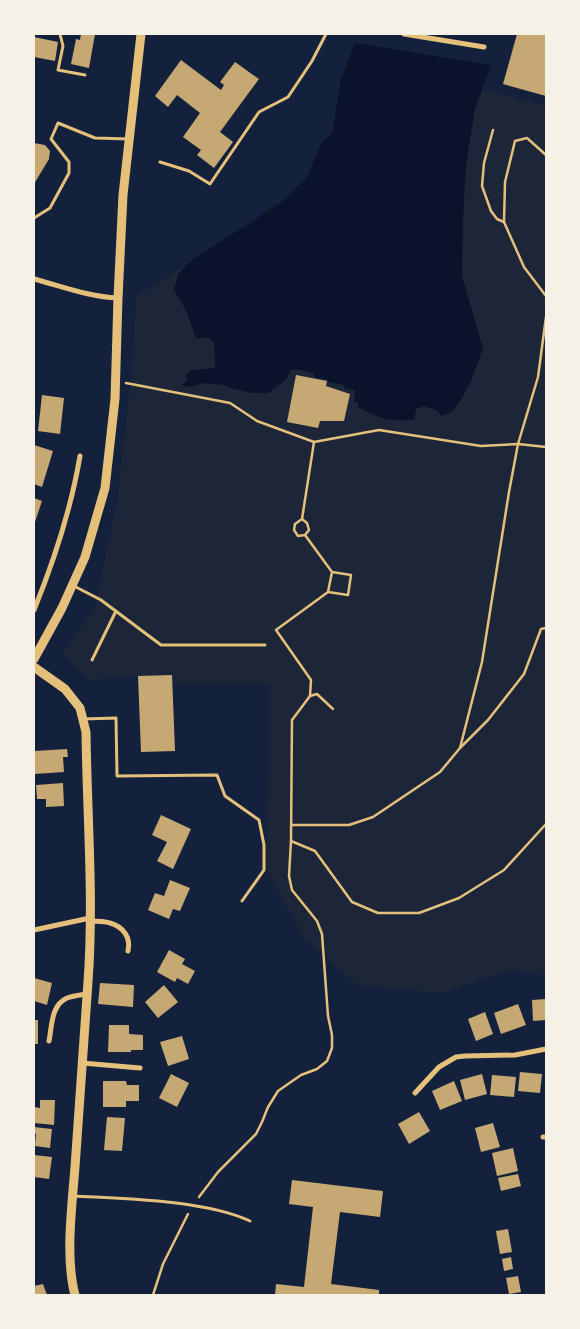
<svg xmlns="http://www.w3.org/2000/svg" width="580" height="1329" viewBox="0 0 580 1329" font-family="'Archivo Narrow',sans-serif">
<rect width="100%" height="100%" fill="#14213d"/>
<!-- green -->
<polygon fill="#1d2539" points="355,43 491,65 483,89 546,106 546,976 511,970 444,993 359,986 305,940 265,867 269,769 269,684 172,684 172,675 89,680 62,654 94,609 117,502 131,378 136,297 284,200 307,178 320,145 332,133 341,80"/>
<!-- water -->
<path fill="#0b132b" d="M355 43 491 65 475 109 466 164 463 219 462 276 483 348 471 381 458 405 451 412 441 416 438 411 424 406 416 409 414 420C388 421 381 420 358 407V403L354 402 355 390 344 388 345 385 328 382V380L314 377V373L301 370H291L286 380 268 393H252L230 388 224 385 204 383 189 387 182 385 187 381 186 374 192 370 215 368C216 361 214 351 214 342 207 336 204 337 196 339L187 312 174 290 178 274 190 261 248 224 284 200 307 178 320 145 332 133 341 80Z"/>
<!-- building -->
<g fill="#c6a872">
<polygon points="81,34 95,34 89,68 71,64 76,39 80,40"/>
<polygon points="517,34 546,34 546,96 503,84"/>
<polygon points="34,37 58,42 55,61 34,57"/>
<polygon points="181,60 221,90 224,85 220,82 235,62 259,79 220,132 233,142 214,168 197,155 201,150 183,137 200,113 177,95 168,107 155,96"/>
<polygon points="34,143 45,145 50,151 49,159 34,184"/>
<polygon points="296,375 327,381 326,386 350,394 344,421 320,421 318,428 287,422"/>
<polygon points="42,395 64,398 60,434 38,431"/>
<polygon points="34,445 53,451 42,487 34,484"/>
<polygon points="34,498 42,501 34,525"/>
<polygon points="172,675 175,751 141,752 138,676"/>
<polygon points="67,749 68,757 63,757 64,772 34,774 34,751"/>
<polygon points="63,783 64,806 46,807 46,799 37,799 36,785"/>
<polygon points="161,815 191,829 173,869 157,861 167,842 152,835"/>
<polygon points="170,880 190,888 180,911 173,909 169,919 148,910 155,893 164,896"/>
<polygon points="169,950 185,959 182,964 195,971 188,984 177,978 175,982 157,972"/>
<polygon points="34,978 52,983 47,1005 34,1001"/>
<polygon points="100,983 134,985 133,1007 98,1004"/>
<polygon points="164,985 178,1002 158,1018 145,1002"/>
<polygon points="546,999 546,1020 533,1021 532,1000"/>
<polygon points="518,1004 526,1025 501,1034 494,1013"/>
<polygon points="485,1012 493,1034 476,1041 468,1019"/>
<rect x="34" y="1020" width="4" height="24"/>
<polygon points="109,1025 129,1025 129,1034 143,1035 143,1050 131,1050 131,1052 108,1052"/>
<polygon points="182,1036 189,1059 168,1066 160,1042"/>
<polygon points="520,1072 542,1074 540,1093 518,1091"/>
<polygon points="171,1074 189,1083 177,1107 159,1098"/>
<polygon points="482,1074 487,1094 465,1100 460,1080"/>
<polygon points="492,1075 516,1077 514,1097 490,1095"/>
<polygon points="103,1081 126,1081 127,1085 139,1085 139,1101 126,1101 126,1107 103,1107"/>
<polygon points="454,1081 462,1101 440,1110 432,1091"/>
<polygon points="40,1100 55,1100 54,1125 34,1123 34,1107 40,1108"/>
<polygon points="419,1112 430,1131 409,1144 398,1124"/>
<polygon points="107,1117 125,1118 122,1151 104,1150"/>
<polygon points="493,1123 500,1147 481,1152 475,1128"/>
<polygon points="34,1127 52,1129 50,1148 35,1146 36,1134 34,1133"/>
<polygon points="513,1148 518,1171 497,1176 492,1153"/>
<polygon points="34,1155 52,1157 49,1179 34,1177"/>
<polygon points="518,1174 521,1186 501,1191 498,1178"/>
<polygon points="292,1180 383,1191 380,1217 340,1212 331,1284 379,1290 379,1295 275,1295 276,1284 304,1287 313,1207 289,1204"/>
<polygon points="508,1229 512,1252 500,1254 496,1231"/>
<polygon points="511,1257 513,1269 504,1271 502,1259"/>
<polygon points="518,1276 521,1292 509,1294 506,1278"/>
<polygon points="43,1284 47,1295 34,1295 34,1286"/>
</g>
<g fill="none" stroke-linecap="round" stroke-linejoin="round">
<!-- path -->
<g stroke="#e5c07b" stroke-width="2.5">
<polyline points="493,130 484,163 482,186 491,211 497,219 504,222"/>
<polyline points="546,155 527,138 515,141 505,182 504,222 524,267 546,296"/>
<polyline points="126,383 230,403 257,421 314,442 379,430 481,446 518,444 546,447"/>
<polyline points="302,519 307,523 309,530 305,535 298,536 294,530 295,524 302,519 314,442"/>
<polyline points="305,535 332,572 351,575 348,595 328,592 332,572"/>
<polyline points="328,592 276,630 311,680 310,696 292,720 291,841 315,851 352,902 378,913 419,913 459,898 504,870 546,824"/>
<polyline points="310,696 317,694 333,709"/>
<polyline points="460,748 482,662 509,492 518,444 538,377 546,317"/>
<polyline points="292,825 349,825 373,817 440,772 460,748 488,720 524,674 541,629 546,628"/>
<polyline points="199,1197 218,1172 256,1134 262,1122 268,1107 278,1091 301,1075 317,1069 327,1061 332,1048 332,1035 328,1016 322,934 317,921 292,890 289,876 291,841"/>
<polyline points="153,1295 163,1264 188,1214"/>
</g>
<!-- service -->
<g stroke="#e5c07b" stroke-width="3">
<polyline points="60,34 63,46 58,70 85,75"/>
<polyline points="160,162 189,171 210,184 259,112 288,97 312,61 326,34"/>
<polyline points="34,218 50,208 69,173 69,162 51,139 58,123 95,138 129,139"/>
<polyline points="72,585 101,600 161,645 265,645"/>
<polyline points="92,660 116,611"/>
<polyline points="83,719 116,718 117,776 217,775 225,796 259,820 264,845 264,870 242,901"/>
<path d="M73 1196C110 1198 147 1199 184 1204 208 1208 228 1211 250 1221"/>
</g>
<!-- minor -->
<g stroke="#e5c07b" stroke-width="5">
<polyline points="404,34 484,47"/>
<path d="M34 279C61 286 89 297 118 298"/>
<path d="M34 610C54 561 71 509 80 456"/>
<path d="M90 921C96 921 104 921 110 923 124 927 131 938 128 951"/>
<polyline points="34,930 90,918"/>
<path d="M49 1041C52 1026 51 1005 67 998 73 996 81 995 87 994"/>
<polyline points="82,1063 140,1068"/>
<polyline points="415,1093 439,1067 456,1057 465,1056 515,1055 546,1049"/>
<polyline points="543,1137 546,1137"/>
</g>
<!-- tertiary -->
<g stroke="#e5c07b" stroke-width="9">
<polyline points="34,659 62,608 85,557 105,488 115,399 118,298 123,195 141,34"/>
<path d="M34 667 65 689 80 708 86 732C87 815 94 899 88 982 84 1044 79 1105 75 1167 72 1206 65 1258 75 1295"/>
</g>
</g>
<!-- border -->
<rect width="580" height="1329" fill="none" stroke="#f6f1e7" stroke-width="70"/>
</svg>
